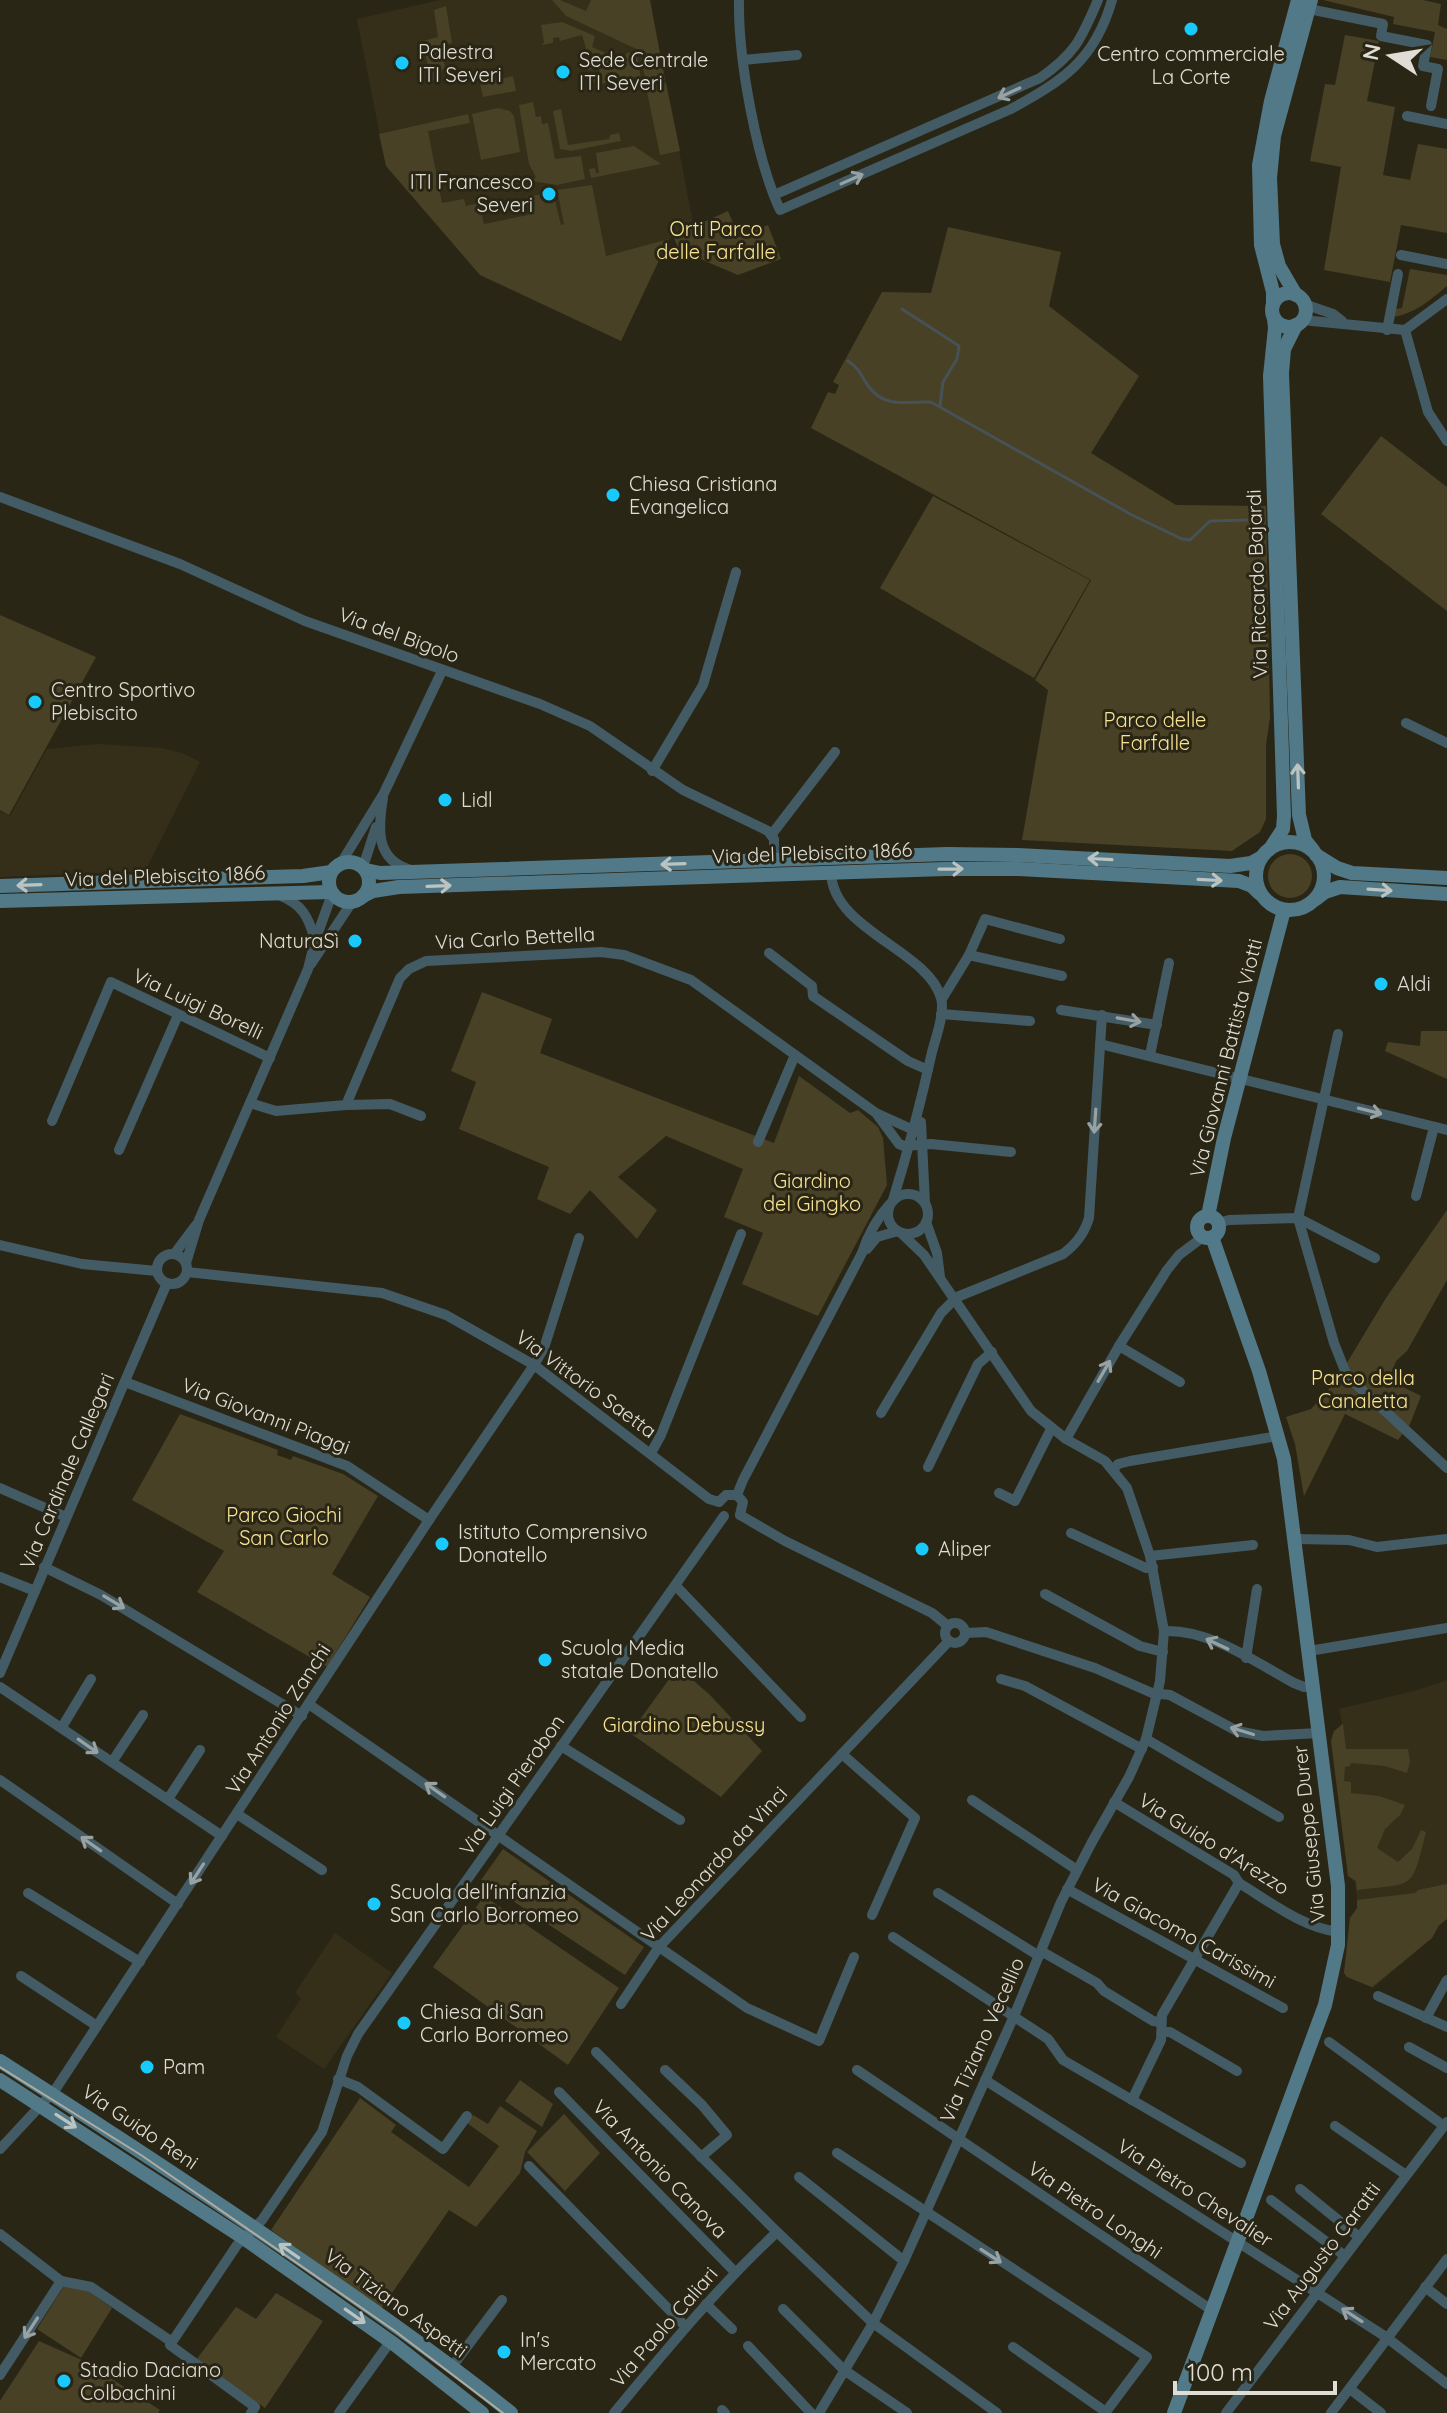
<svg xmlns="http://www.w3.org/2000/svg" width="1447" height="2413" viewBox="0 0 1447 2413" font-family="Quicksand,sans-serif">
<rect width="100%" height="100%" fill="#2a2616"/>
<!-- built -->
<g fill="#352f19">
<polygon points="440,0 650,0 693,223 669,239 621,341 480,275 386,166 357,19"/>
<polygon points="98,744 162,748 182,753 200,762 145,871 0,877 0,811 10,816 47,749"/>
<polygon points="1447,1680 1447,1919 1439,1926 1432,1938 1373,1988 1347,1977 1344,1973 1350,1918 1357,1908 1357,1900 1355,1882 1348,1876 1332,1735 1342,1723 1339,1709 1418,1690"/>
<polygon points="335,1933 392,1973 324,2069 276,2037 301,1998 295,1993"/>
</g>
<!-- green -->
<g fill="#484125">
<polygon points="552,0 560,0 586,11 591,0 650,0 660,54 647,54 566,16"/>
<polygon points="1323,0 1423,0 1441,4 1438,25 1447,29 1447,60 1430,57 1435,32 1393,24 1394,17"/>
<polygon points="446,6 452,43 441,46 445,67 431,83 423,41 438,37 434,10"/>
<polygon points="562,22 595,36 592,47 622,60 628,52 637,56 642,84 637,85 635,77 600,84 595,81 592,86 590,78 600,74 599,68 588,70 587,54 584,50 586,48 582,35 560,41 559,37 553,38 553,43 542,45 544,42 541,25"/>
<polygon points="1345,35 1379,41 1367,101 1395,107 1383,175 1410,180 1418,144 1447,149 1447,233 1401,225 1390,282 1324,270 1341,167 1310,161 1325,84 1335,85"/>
<polygon points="641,57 651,63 661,60 665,79 646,83"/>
<polygon points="513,76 516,91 483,97 480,83"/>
<polygon points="666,83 680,151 660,155 646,87"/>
<polygon points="533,102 536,117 541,116 542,124 548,123 555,159 581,156 585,179 557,185 532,181 536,177 529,164 519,105"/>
<polygon points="498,108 510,111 514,116 520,152 481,160 472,114"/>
<polygon points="561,109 568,145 609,139 610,135 619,133 621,141 571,151 560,149 553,111"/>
<polygon points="468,114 470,123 428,131 442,203 464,199 466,206 479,203 484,224 528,215 526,197 553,192 561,225 564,224 557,190 592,185 606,256 669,239 621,341 480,275 386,166 379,134"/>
<polygon points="634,146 661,164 591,178 589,169 595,168 596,173 599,173 596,153"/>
<polygon points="728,211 739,237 768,225 781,259 738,275 679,250 673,236"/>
<polygon points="948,227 1061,252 1049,306 1139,376 1091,453 1176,505 1266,506 1270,717 1266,745 1266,819 1260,832 1232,851 1022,840 1048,690 1035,680 1091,580 811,428 828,392 835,394 839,385 833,382 882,292 931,293"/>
<path d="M1410 269 1447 275V286C1429 301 1416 313 1393 317L1395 309 1402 308Z"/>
<polygon points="1381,436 1447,487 1447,611 1321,514"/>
<polygon points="933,496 1090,580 1034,678 880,588"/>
<polygon points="0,615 96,657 9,815 0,810"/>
<circle cx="1290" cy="876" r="22"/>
<polygon points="482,992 552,1019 540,1053 774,1143 799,1076 850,1113 858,1110 878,1127 883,1138 887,1185 818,1316 742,1284 763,1233 724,1217 743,1169 666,1136 618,1177 657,1210 637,1239 590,1190 570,1214 537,1199 549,1167 459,1129 476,1082 451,1071"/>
<polygon points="1421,1031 1447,1031 1447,1079 1385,1051 1388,1042 1420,1046"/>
<polygon points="1447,1210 1447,1280 1407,1351 1396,1361 1389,1380 1421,1396 1410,1424 1398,1440 1345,1414 1304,1496 1295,1444 1286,1417 1311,1409 1336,1381 1386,1298"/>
<polygon points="180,1414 278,1450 277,1455 291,1460 293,1456 343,1474 378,1496 332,1574 370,1597 327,1667 197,1592 224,1551 132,1500"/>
<polygon points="678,1667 710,1695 762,1751 721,1797 630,1733"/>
<path d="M1343 1724 1346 1749H1408L1410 1762 1407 1773 1385 1766 1351 1763 1350 1766 1345 1767 1344 1781 1351 1782V1793L1379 1796 1405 1805 1400 1815 1385 1829 1377 1848 1398 1862 1412 1849 1421 1830 1426 1832C1411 1891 1416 1883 1357 1890L1356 1881 1348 1876 1331 1741 1334 1731Z"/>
<polygon points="503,1849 644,1947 625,1975 481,1880"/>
<polygon points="1447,1884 1447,1919 1439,1925 1432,1938 1372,1987 1347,1977 1344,1973 1350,1918 1357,1908 1357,1900 1415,1893 1418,1890"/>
<polygon points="484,1896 619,1988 568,2065 433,1967"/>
<polygon points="520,2080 553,2104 542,2127 505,2101"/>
<polygon points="360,2098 396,2125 391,2132 469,2187 499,2146 467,2123 473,2115 488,2124 500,2106 537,2131 525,2152 520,2173 476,2227 449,2210 381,2309 271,2230"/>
<polygon points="564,2114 600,2153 565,2191 527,2152"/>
<polygon points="64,2286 88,2291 112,2308 81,2358 37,2329"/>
<polygon points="276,2293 323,2321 265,2408 196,2360 236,2307 256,2319"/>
<polygon points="39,2341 84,2361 160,2410 158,2413 0,2413 0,2401"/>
</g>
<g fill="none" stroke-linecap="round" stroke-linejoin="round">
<!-- stream -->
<g stroke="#465255" stroke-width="3">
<polyline points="902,309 959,346 957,359 943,382 940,406"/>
<path d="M848 361C859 368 862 377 869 387 886 409 907 401 931 402L1132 515 1182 539 1190 540 1210 521 1249 520"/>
</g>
<!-- street -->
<g stroke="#435b65" stroke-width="10">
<path d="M739 0C738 58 756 158 780 210L1011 109C1064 80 1095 60 1112 0"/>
<polyline points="1309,9 1383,24 1381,36 1427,45 1423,66 1438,69 1431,106"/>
<polyline points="743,60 797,55"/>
<polyline points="1407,116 1447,124"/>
<path d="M774 195 1040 78C1076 53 1081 39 1098 0"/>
<polyline points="1401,255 1447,264"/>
<polyline points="1304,304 1333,314 1342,321"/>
<polyline points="1302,320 1405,330 1447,299"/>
<polyline points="1387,330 1398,274"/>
<polyline points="1405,330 1428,412 1447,441"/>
<polyline points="0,497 180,564 305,621 540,704 590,726 683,790 768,831 774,839 774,860"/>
<polyline points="1406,723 1447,743"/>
<polyline points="652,771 703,685 736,572"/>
<path d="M383 798C378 828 375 860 411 870"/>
<polyline points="772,834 835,752"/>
<polyline points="341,863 384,793 442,671"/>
<polyline points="363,867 376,827"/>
<path d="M831 872C832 930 928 950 941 998 945 1013 936 1037 932 1052 921 1102 908 1151 893 1200"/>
<path d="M279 895C302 904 309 917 315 941"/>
<polyline points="769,953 812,986 813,996 908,1061 928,1070"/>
<polyline points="969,955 1062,976"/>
<polyline points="311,964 352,902"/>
<polyline points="942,999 969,955 985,919 1060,939"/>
<polyline points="1061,1010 1157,1025"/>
<polyline points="941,1014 1030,1021"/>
<polyline points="1338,1034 1298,1218 1334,1343 1347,1376 1447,1468"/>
<polyline points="1100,1044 1447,1130"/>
<polyline points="1150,1055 1169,963"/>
<polyline points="250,1103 276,1111 346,1105 400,978 409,969 426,961 601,952 624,955 691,980 876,1113 899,1144 904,1146 931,1144 1011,1152"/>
<polyline points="346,1105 390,1104 421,1116"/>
<polyline points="878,1114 918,1132"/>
<polyline points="52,1121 111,982 270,1058"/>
<polyline points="921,1122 925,1203"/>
<polyline points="758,1142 795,1055"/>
<polyline points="119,1150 178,1015"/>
<circle cx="908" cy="1214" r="20"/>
<polyline points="1416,1196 1434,1127"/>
<polyline points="926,1222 937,1253 940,1277"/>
<polyline points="1218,1223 1229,1220 1298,1218 1375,1258"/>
<polyline points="0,1245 82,1264 157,1271"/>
<polyline points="867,1249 877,1237 898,1231"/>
<polyline points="175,1253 196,1225"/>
<circle cx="172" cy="1269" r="15"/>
<polyline points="186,1263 199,1220 308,969 315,941 332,894"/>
<polyline points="187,1272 382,1293 446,1315 534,1365 709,1499 719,1502"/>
<polyline points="1119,1346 1180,1382"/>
<polyline points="125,1382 347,1466 429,1520"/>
<path d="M881 1413 941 1313 957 1297 1063 1254C1076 1244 1084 1234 1089 1218L1102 1015"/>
<polyline points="1066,1439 1119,1346 1167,1270 1179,1255 1203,1237"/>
<polyline points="651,1453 661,1435 741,1234"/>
<polyline points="928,1467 978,1364 992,1352"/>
<polyline points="1114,1469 1118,1464 1130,1461 1278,1436"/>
<polyline points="0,1488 66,1517"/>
<polyline points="999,1493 1015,1501 1051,1429"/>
<path d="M737 1495 743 1480 862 1253C868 1235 877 1218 890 1204"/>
<polyline points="719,1502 726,1495 737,1495 743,1502 740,1515"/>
<polyline points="740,1515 785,1541 932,1613 948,1626"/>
<polyline points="1071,1533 1146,1568 1153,1567"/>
<polyline points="1295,1539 1349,1540 1377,1547 1447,1539"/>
<polyline points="1150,1556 1253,1545"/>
<polyline points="44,1567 101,1595 302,1716"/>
<polyline points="0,1577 35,1591"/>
<polyline points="676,1586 801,1717"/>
<polyline points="1045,1594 1140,1646 1163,1652"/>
<circle cx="955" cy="1633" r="10"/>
<path d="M1164 1631C1210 1629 1255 1662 1294 1683L1304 1687 1313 1685"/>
<polyline points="966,1633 986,1632 1095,1668 1152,1693 1170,1695 1237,1731 1263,1736 1319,1733"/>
<polyline points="1309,1651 1447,1628"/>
<polyline points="1246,1658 1257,1589"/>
<polyline points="0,1673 167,1283"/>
<polyline points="1001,1679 1025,1686 1142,1749"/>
<polyline points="0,1687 222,1836"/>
<polyline points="310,1705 747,2008 819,2041 854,1957"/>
<polyline points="62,1727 91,1679"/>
<polyline points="1146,1739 1279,1817"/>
<polyline points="561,1746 680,1820"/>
<polyline points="842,1754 915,1818 872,1915"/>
<polyline points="112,1762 143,1715"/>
<polyline points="0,1780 178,1904"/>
<polyline points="168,1799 200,1750"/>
<polyline points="972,1800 1077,1870"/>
<path d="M1114 1802 1234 1875 1239 1883C1269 1901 1303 1928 1339 1932"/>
<polyline points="237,1814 322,1870"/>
<polyline points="1067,1889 1283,2008"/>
<polyline points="28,1893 140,1962"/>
<polyline points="938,1893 1039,1956"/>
<polyline points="893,1937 1048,2039 1063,2060 1241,2163"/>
<polyline points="1041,1951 1097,1983 1104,1991 1153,2021 1160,2022"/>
<polyline points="21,1976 97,2026"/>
<polyline points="1378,1996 1447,2027"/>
<polyline points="621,2004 659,1947 949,1641"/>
<polyline points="1426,2018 1447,1980"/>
<polyline points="1163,2032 1170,2032 1237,2071"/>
<polyline points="1329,2042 1444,2126"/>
<polyline points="1409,2047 1447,2068"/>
<polyline points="596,2052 777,2232 873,2323 997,2413"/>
<polyline points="665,2070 702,2105 727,2135 701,2157"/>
<polyline points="857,2070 1213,2311"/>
<polyline points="338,2079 358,2087 443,2149 467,2116"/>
<polyline points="985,2080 1386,2337 1447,2384"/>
<polyline points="559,2092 735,2272"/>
<polyline points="1132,2100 1161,2040 1162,2015 1239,1883"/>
<polyline points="1335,2126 1406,2175"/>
<polyline points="0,2149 55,2090 429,1520 534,1365 544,1348 579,1238"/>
<polyline points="837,2153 1147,2357 1105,2413"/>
<polyline points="529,2166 685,2326"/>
<polyline points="799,2177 904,2261"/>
<polyline points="1300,2189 1359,2237"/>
<polyline points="1271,2200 1345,2256"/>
<polyline points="0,2234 61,2281 91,2287 172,2342 237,2245 262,2220 322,2132 347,2056 358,2034 724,1516"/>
<polyline points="1425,2287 1447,2304"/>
<polyline points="706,2304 732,2329"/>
<polyline points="783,2309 844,2370 907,2413"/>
<polyline points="170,2345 255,2407 251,2413"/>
<polyline points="748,2346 811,2413"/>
<polyline points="1013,2347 1106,2412"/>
<polyline points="451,2368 502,2300"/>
<polyline points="0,2375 61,2281"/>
<polyline points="1350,2389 1381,2413"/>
<polyline points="722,2410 725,2413"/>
<polyline points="339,2413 390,2342"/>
<path d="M614 2413C666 2350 717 2288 777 2232"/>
<polyline points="819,2413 873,2323 904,2261 1014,2016 1061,1902 1092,1842 1129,1777 1146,1739 1160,1681 1164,1631 1150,1556 1127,1488 1105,1461 1066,1439 1031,1411 924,1255 901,1233"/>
<polyline points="1226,2413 1447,2122"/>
<polyline points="1331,2413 1447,2259"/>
</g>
<!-- secondary -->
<g stroke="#527988" stroke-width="14">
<circle cx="1289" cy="310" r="17"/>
<polyline points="1296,295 1279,266 1273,244 1270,178 1274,136 1311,0"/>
<polyline points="1273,304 1273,292 1261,245 1259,165 1271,101 1298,0"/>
<polyline points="1296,325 1284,349 1282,373 1299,815 1305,840 1313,850"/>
<circle cx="1290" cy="876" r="34"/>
<polyline points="1272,846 1283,829 1284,816 1270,376 1275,328 1274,318"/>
<polyline points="1316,855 1337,868 1352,873 1447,878"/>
<circle cx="349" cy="882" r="20"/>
<polyline points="366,870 380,873 947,854 1018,855 1230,866 1251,863 1260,858"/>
<polyline points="0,886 303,876 331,872"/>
<polyline points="363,896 373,891 399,887 945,869 1019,869 1239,881 1252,886 1259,893"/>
<polyline points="1316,899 1325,892 1340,887 1447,894"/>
<polyline points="0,901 331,892"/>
<circle cx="1208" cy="1227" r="11"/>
<polyline points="1208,1216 1224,1138 1284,910"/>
<path d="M0 2061C111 2132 221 2204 329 2279 391 2322 453 2366 511 2413"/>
<polyline points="0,2080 245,2239 394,2344 482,2413"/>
<polyline points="1174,2413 1325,2005 1338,1945 1338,1886 1284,1459 1259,1371 1212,1237"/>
</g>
<!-- tram -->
<polyline stroke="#afaca1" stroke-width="2" points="0,2067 141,2155 395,2331 503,2413"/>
</g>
<!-- one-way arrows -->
<defs><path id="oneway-shaft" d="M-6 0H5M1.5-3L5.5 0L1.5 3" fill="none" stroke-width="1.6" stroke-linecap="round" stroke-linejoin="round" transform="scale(2)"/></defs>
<g stroke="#99a2a2">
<use href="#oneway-shaft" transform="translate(1009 93) rotate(155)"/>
<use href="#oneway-shaft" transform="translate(852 179) rotate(-24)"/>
<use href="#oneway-shaft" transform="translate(1129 1020) rotate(10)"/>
<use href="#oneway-shaft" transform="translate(1370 1111) rotate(14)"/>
<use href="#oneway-shaft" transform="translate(1095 1121) rotate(94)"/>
<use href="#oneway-shaft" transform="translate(1104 1371) rotate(-60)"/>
<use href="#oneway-shaft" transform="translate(114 1602) rotate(31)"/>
<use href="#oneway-shaft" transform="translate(1217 1644) rotate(-155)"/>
<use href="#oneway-shaft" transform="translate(1242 1731) rotate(-163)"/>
<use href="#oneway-shaft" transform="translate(88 1746) rotate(35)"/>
<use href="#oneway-shaft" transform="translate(435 1790) rotate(-145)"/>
<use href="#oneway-shaft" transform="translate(91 1844) rotate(-145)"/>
<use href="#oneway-shaft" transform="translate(197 1874) rotate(123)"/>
<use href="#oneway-shaft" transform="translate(991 2256) rotate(33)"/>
<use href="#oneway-shaft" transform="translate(1352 2315) rotate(-147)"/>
<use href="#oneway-shaft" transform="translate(31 2328) rotate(123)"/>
</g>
<g stroke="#bcc4c1">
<use href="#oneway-shaft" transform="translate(1298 776) rotate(-92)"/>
<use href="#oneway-shaft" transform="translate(1100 859) rotate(-177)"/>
<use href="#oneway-shaft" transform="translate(673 864) rotate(178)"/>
<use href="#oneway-shaft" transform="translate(951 869) rotate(-1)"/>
<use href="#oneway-shaft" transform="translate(1210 880) rotate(3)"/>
<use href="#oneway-shaft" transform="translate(29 885) rotate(178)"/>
<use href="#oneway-shaft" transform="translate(439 886) rotate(-2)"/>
<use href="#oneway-shaft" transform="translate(1380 890) rotate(4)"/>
<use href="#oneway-shaft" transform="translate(66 2121) rotate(33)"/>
<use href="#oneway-shaft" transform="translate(289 2251) rotate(-145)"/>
<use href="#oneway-shaft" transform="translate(355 2316) rotate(35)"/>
</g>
<!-- markers -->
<g fill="#18cafc" stroke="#2a2616" stroke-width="3">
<circle cx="1191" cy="29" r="8"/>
<circle cx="402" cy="63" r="8"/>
<circle cx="563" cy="72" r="8"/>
<circle cx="549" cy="194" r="8"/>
<circle cx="613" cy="495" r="8"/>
<circle cx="35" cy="702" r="8"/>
<circle cx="445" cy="800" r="8"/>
<circle cx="355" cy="941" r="8"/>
<circle cx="1381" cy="984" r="8"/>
<circle cx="442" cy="1544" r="8"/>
<circle cx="922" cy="1549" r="8"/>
<circle cx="545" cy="1660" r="8"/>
<circle cx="374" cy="1904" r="8"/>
<circle cx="404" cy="2023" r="8"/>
<circle cx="147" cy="2067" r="8"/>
<circle cx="504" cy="2352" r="8"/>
<circle cx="64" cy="2381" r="8"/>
</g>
<g text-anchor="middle" stroke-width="6" stroke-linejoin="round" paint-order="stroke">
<!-- poi labels -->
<g font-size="20" fill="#e0ddd4" stroke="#2a2616" text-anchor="start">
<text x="418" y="59">Palestra<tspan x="418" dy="23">ITI Severi</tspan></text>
<text x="1191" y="61" text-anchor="middle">Centro commerciale<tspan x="1191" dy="23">La Corte</tspan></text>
<text x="579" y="67">Sede Centrale<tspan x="579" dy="23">ITI Severi</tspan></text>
<text x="533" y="189" text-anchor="end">ITI Francesco<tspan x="533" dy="23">Severi</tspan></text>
<text x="629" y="491">Chiesa Cristiana<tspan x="629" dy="23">Evangelica</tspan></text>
<text x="51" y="697">Centro Sportivo<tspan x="51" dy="23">Plebiscito</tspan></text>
<text x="461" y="807">Lidl</text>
<text x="339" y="948" text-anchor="end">NaturaSì</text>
<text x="1397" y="991">Aldi</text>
<text x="458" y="1539">Istituto Comprensivo<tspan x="458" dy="23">Donatello</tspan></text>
<text x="938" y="1556">Aliper</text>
<text x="561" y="1655">Scuola Media<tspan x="561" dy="23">statale Donatello</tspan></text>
<text x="390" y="1899">Scuola dell'infanzia<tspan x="390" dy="23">San Carlo Borromeo</tspan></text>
<text x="420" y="2019">Chiesa di San<tspan x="420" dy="23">Carlo Borromeo</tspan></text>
<text x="163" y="2074">Pam</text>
<text x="520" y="2347">In's<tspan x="520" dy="23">Mercato</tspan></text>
<text x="80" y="2377">Stadio Daciano<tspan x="80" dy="23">Colbachini</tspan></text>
</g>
<!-- park labels -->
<g font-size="20" fill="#fae393" stroke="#2a2616">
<text x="716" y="236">Orti Parco<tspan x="716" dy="23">delle Farfalle</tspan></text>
<text x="1155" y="727">Parco delle<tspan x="1155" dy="23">Farfalle</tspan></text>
<text x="812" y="1188">Giardino<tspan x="812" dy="23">del Gingko</tspan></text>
<text x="1363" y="1385">Parco della<tspan x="1363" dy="23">Canaletta</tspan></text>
<text x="284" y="1522">Parco Giochi<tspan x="284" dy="23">San Carlo</tspan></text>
<text x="684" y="1732">Giardino Debussy</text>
</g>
<!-- street labels -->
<g font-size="20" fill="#e0ddd4" stroke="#2a2616">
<text transform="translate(1257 584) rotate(-92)" y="7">Via Riccardo Bajardi</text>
<text transform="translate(399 635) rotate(20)" y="7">Via del Bigolo</text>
<text transform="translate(812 853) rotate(-2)" y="7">Via del Plebiscito 1866</text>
<text transform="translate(165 876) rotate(-2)" y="7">Via del Plebiscito 1866</text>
<text transform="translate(515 938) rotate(-3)" y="7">Via Carlo Bettella</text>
<text transform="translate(198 1004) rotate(25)" y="7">Via Luigi Borelli</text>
<text transform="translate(1226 1058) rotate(-76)" y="7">Via Giovanni Battista Viotti</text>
<text transform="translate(586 1384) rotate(36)" y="7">Via Vittorio Saetta</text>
<text transform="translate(266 1416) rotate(21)" y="7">Via Giovanni Piaggi</text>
<text transform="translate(67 1471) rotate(-67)" y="7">Via Cardinale Callegari</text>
<text transform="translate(278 1719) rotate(-57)" y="7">Via Antonio Zanchi</text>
<text transform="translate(512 1785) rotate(-55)" y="7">Via Luigi Pierobon</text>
<text transform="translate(1309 1834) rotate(-96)" y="7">Via Giuseppe Durer</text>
<text transform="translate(1214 1844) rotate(32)" y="7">Via Guido d'Arezzo</text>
<text transform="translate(714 1864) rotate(-47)" y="7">Via Leonardo da Vinci</text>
<text transform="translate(1184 1933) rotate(29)" y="7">Via Giacomo Carissimi</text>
<text transform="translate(982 2040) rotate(-66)" y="7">Via Tiziano Vecellio</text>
<text transform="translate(140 2127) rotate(34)" y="7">Via Guido Reni</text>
<text transform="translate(660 2169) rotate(46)" y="7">Via Antonio Canova</text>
<text transform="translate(1195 2193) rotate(33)" y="7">Via Pietro Chevalier</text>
<text transform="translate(1095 2210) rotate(34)" y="7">Via Pietro Longhi</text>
<text transform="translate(1322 2256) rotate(-53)" y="7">Via Augusto Caratti</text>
<text transform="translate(396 2303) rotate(36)" y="7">Via Tiziano Aspetti</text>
<text transform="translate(664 2327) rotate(-49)" y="7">Via Paolo Caliari</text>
</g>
</g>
<!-- north arrow -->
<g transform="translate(1391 56) rotate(282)" stroke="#2a2616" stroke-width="6" paint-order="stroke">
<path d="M0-6L14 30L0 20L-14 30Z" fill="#e0ddd4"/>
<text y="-12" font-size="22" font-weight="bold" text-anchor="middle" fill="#e0ddd4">N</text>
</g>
<!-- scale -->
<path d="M1175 2381v12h160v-12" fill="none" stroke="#e0ddd4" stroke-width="4"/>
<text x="1187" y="2381" font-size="24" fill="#e0ddd4" stroke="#2a2616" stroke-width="6" paint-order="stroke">100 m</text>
</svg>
